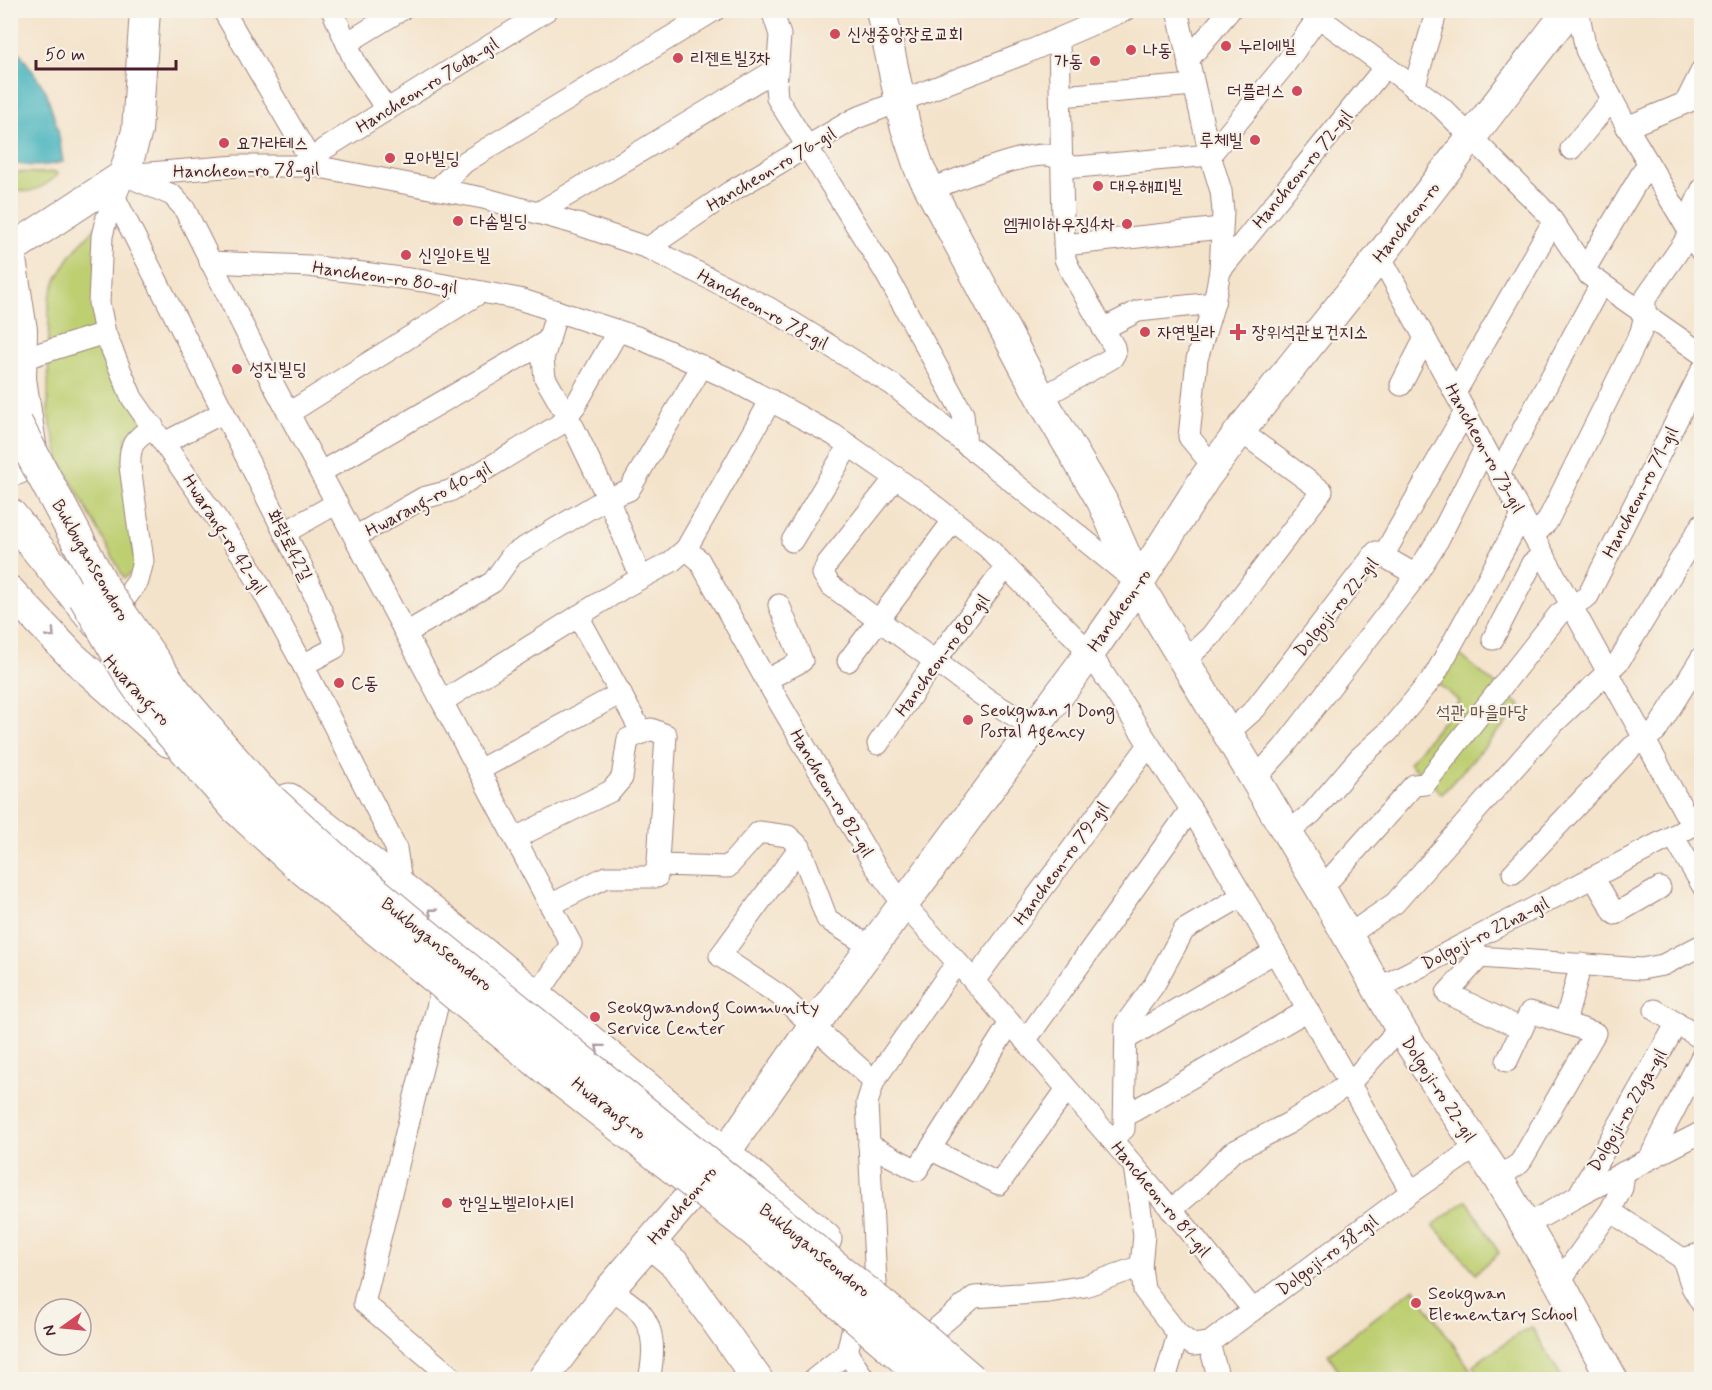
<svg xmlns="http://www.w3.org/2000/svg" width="1712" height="1390" viewBox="0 0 1712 1390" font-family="Mynerve,'Poor Story',sans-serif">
<rect width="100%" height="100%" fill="#f7f3e8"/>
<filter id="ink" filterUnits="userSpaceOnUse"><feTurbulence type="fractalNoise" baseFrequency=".0167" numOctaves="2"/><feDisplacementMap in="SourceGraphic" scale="12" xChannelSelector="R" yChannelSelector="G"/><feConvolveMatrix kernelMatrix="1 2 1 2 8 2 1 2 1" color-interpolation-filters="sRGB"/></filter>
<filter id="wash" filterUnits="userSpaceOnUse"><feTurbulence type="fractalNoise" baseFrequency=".008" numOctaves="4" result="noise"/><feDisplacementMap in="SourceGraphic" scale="24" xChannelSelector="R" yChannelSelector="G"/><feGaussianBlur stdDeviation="1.35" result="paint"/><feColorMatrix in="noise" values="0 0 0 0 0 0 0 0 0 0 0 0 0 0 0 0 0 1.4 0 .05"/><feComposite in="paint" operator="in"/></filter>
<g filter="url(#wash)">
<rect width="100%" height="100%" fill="#f4e3cb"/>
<!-- green -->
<g fill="#becf72" stroke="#84774e" stroke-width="1.5">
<path d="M11 172 41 173 56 172 58 175C45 186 25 200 11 185Z"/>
<polygon points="99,224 95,301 145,424 126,438 135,570 124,578 60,460 48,415 49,299 56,280 69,258 81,243"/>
<polygon points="1454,650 1521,706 1442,794 1409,763 1459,701 1436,682"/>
<polygon points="1467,1200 1499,1253 1476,1273 1433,1225"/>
<polygon points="1414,1288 1477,1379 1344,1379 1328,1354"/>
<polygon points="1532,1328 1563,1379 1482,1379 1473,1365 1523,1331"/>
</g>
<!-- water -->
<path fill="#43b2bd" stroke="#466874" stroke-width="1.5" d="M10 38 46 91 58 130 63 162C45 166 28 168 11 162Z"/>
</g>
<g filter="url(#ink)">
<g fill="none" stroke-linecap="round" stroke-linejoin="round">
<defs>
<g id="street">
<polyline points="223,10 314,166"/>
<polyline points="332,10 356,64 387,110"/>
<polyline points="772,10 780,35 776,87 777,98 885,272 963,414 966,445"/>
<polyline points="1177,10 1210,155 1221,191 1223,211 1220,271 1214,303 1197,359 1189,437 1213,466"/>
<polyline points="1309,10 1441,107 1548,214 1589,275 1702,354"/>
<polyline points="1578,10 1586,50 1627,127 1702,253"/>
<polyline points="347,43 401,10"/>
<polyline points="1188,60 1230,10"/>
<polyline points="1414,88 1437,10"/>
<polyline points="1061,96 1194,85"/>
<polyline points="1686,102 1702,70"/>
<polyline points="1627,127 1702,96"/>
<polyline points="1571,149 1612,99"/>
<polyline points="314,166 318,155 324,149 547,10"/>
<polyline points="124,175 237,166 314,166 483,198 577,224 648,248 769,308 893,385 1135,581"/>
<polyline points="124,175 106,220 102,236 99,303 105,333 132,398 247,562 303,665 396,848 402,888"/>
<polyline points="127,176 172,195 184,208 255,350 571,944 537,996"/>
<polyline points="438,188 465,162 715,10"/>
<path d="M930 189C955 181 1029 149 1052 156 1061 158 1067 167 1077 167L1210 155 1284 66 1319 16"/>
<polyline points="115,198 302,567 333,637 335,648 303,665"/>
<polyline points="538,213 777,69"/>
<polyline points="1064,245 1221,228"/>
<polyline points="648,248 730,192 854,119 1023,54 1125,10"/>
<polyline points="1380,256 1692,826"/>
<polyline points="210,262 309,266 424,281 519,299 637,337 730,379 834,435 922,496 987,547 1090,653 1194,814 1256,919 1411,1192"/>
<polyline points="1585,269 1648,163"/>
<polyline points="1220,271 1385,67"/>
<polyline points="557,311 543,359 545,378 574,428 608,499 641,578"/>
<polyline points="1103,329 1138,311 1214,303"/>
<polyline points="22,359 105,333"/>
<polyline points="1401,385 1425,338"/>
<polyline points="1455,393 1553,222"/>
<polyline points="1041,398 1112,358 1115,353 1114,347 1070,270 1065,259 1063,222 1059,39"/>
<polyline points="289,413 481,292"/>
<polyline points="164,443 224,412"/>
<polyline points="321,472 549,340"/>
<polyline points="1499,474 1601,284"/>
<polyline points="896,477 827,564 823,574 830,585 990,701 1033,727"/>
<polyline points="284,533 337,503"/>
<polyline points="1533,536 1547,522 1641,332 1645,314 1645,299 1690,234 1692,211 1702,189"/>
<polyline points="355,537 423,498 450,491 559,425 575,406 618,331"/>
<polyline points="792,541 849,445"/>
<polyline points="686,549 699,560 766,680 875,866 903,904 958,963 1111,1139 1188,1229 1253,1310"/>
<polyline points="1383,556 1416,575"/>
<path d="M119 607 138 581 143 561 130 466C129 443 135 440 153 426"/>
<polyline points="578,616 642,733"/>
<polyline points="406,633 493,582 512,555 602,501 629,490 702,366"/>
<polyline points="1493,639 1532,563 1545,557"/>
<polyline points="848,661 953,521"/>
<polyline points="1184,661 1211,636 1322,491 1240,431"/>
<polyline points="766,680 802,661 779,605"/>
<polyline points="443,701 623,588 671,562 686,549 771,400"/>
<polyline points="1227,734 1255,709 1376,552 1383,556 1465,412"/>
<polyline points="878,744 935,661 1006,567"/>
<polyline points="479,770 621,693"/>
<polyline points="1255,779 1283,748 1410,584 1438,540 1485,448"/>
<polyline points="1287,833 1312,813 1359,758 1388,732 1435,675 1522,516"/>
<polyline points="1673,836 1702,885"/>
<polyline points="515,838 611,791 622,778 628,739 651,729 666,735 657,877 606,877 550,905"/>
<polyline points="800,847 720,956 779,995 874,1081 867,1103 876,1283"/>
<polyline points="657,865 728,867 759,832 788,836 800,847 827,919 872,948"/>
<polyline points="1513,873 1632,747 1656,731 1702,657"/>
<polyline points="1593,877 1615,914 1660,888"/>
<polyline points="1321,889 1414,785 1425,784 1559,614 1588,596 1702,370"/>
<polyline points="1347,936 1395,903 1551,726 1619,661 1702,524"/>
<polyline points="1470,941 1480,957 1641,969 1663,965 1702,945"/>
<polyline points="1480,957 1447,993 1522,1029"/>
<polyline points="445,975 364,1303 455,1380"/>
<polyline points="974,981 1149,745"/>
<polyline points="1377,989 1702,821"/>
<polyline points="1655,1010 1702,1039"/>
<polyline points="1565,1023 1581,964"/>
<polyline points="1126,1039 1275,952"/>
<polyline points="1025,1041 1191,809"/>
<polyline points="874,1081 948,975 958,963"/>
<polyline points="1125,1116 1308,1010"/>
<polyline points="1111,1139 1124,1129 1126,1023 1154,985 1184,930 1242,896"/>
<polyline points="869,1145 917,1170 1010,1023"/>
<polyline points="930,1149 999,1184 1067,1089"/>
<polyline points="1649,1159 1702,1056"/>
<polyline points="1134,1166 1144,1235 1141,1266 1144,1290 1178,1334 1165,1380"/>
<polyline points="1498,1178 1520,1163 1595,1033 1530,1012 1507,1061"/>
<polyline points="1578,1196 1677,1023"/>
<polyline points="1171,1210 1196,1189 1231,1153 1289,1123 1350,1083 1400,1028"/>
<polyline points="1610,1211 1683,1259 1702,1253"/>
<polyline points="1525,1226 1578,1196 1702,1132"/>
<polyline points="1683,1259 1692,1287 1702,1304"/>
<polyline points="1559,1282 1610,1211 1622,1188 1624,1172"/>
<path d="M610 1289C619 1296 632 1303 640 1312 656 1331 654 1356 649 1380"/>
<polyline points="857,1309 847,1353 865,1380"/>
<polyline points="931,1333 974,1297 1049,1292 1085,1286 1141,1266"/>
<polyline points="1178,1334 1193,1345 1209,1343 1411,1192 1476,1147"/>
<polyline points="1209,1343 1219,1380"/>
<polyline points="813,1380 847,1353"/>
</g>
<g id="secondary">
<polyline points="881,10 905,125 920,170 1041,398 1102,501 1138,584 1321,889 1400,1028 1498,1178 1559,1282 1613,1380"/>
<polyline points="10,250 124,175 137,131 145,10"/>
<polyline points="10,253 22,330 21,379 32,451"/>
<polyline points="10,591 73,657 169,742"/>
<polyline points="650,1243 676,1265 758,1380"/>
<polyline points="542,1380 610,1289 704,1180 725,1153 814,1025 1090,653 1138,584 1205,478 1240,431 1380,256 1569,10"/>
</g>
<g id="primary">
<polyline points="10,515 98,623"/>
<path d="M289 800C472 942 649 1089 825 1239"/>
</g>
<polyline id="highway" points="10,457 17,468"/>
</defs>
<!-- street casing -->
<use href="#street" stroke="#9f817b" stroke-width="23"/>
<!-- secondary casing -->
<use href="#secondary" stroke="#9f817b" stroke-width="32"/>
<!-- primary casing -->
<use href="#primary" stroke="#9f817b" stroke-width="35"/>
<!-- highway casing -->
<use href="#highway" stroke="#9f817b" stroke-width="35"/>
<!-- street -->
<use href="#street" stroke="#fff" stroke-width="21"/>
<!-- secondary -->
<use href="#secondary" stroke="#fff" stroke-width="30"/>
<!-- primary -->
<use href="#primary" stroke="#fff" stroke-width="33"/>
<!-- highway -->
<use href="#highway" stroke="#fff" stroke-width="33"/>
<defs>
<g id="highway-bridge">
<polyline points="16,424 107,595 175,692 258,789 332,857 430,939 926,1341 971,1380"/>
<polyline points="85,597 133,679 168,729 236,807 293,860 551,1072 754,1230 930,1380"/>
</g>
</defs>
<!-- highway-bridge casing -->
<use href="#highway-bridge" stroke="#9f817b" stroke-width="35" stroke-linecap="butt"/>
<!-- highway-bridge -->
<use href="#highway-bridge" stroke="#fff" stroke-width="33"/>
</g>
<!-- one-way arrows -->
<defs><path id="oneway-chevron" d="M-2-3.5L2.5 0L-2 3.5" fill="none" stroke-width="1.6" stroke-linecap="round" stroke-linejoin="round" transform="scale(1.5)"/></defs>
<g stroke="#ae9aa0">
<use href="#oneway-chevron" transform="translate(51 634) rotate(47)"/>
<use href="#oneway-chevron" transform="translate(432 912) rotate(-141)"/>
<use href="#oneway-chevron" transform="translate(599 1048) rotate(-140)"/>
</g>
</g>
<!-- markers -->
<g fill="#d1495b" stroke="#f7f3e8" stroke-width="2">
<circle cx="835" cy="34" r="6"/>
<circle cx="1226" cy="46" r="6"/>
<circle cx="1131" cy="50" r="6"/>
<circle cx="678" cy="58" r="6"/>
<circle cx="1095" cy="61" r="6"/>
<circle cx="1297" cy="91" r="6"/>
<circle cx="1255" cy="140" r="6"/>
<circle cx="224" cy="143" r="6"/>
<circle cx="390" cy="158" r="6"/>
<circle cx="1098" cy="186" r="6"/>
<circle cx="458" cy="221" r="6"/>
<circle cx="1127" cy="224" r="6"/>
<circle cx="406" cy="255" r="6"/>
<circle cx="1145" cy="332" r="6"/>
<path d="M1235 323h6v6h6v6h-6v6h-6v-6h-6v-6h6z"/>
<circle cx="237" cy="369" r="6"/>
<circle cx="339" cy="683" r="6"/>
<circle cx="968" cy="720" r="6"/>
<circle cx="595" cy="1017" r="6"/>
<circle cx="447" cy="1203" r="6"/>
<circle cx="1416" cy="1303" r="6"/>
</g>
<g text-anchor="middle" stroke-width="4.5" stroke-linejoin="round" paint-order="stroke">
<!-- poi labels -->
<g font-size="18" fill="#4a1f2b" stroke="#f7f3e8" text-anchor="start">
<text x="847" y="40">신생중앙장로교회</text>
<text x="1238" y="52">누리에빌</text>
<text x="1143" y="56">나동</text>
<text x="690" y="64">리젠트빌3차</text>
<text x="1083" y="67" text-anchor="end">가동</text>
<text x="1285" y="97" text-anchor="end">더플러스</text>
<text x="1243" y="146" text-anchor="end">루체빌</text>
<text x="236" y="149">요가라테스</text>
<text x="402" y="164">모아빌딩</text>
<text x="1110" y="192">대우해피빌</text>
<text x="470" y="227">다솜빌딩</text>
<text x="1115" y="230" text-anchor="end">엠케이하우징4차</text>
<text x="418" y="261">신일아트빌</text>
<text x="1157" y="338">자연빌라</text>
<text x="1252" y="338">장위석관보건지소</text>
<text x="249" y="375">성진빌딩</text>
<text x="351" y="689">C동</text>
<text x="980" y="716">Seokgwan 1 Dong<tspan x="980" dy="21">Postal Agency</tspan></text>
<text x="607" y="1013">Seokgwandong Community<tspan x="607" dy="21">Service Center</tspan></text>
<text x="459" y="1209">한일노벨리아시티</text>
<text x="1428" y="1299">Seokgwan<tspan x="1428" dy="21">Elementary School</tspan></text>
</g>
<!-- street labels -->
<g font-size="18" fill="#4a1f2b" stroke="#f7f3e8">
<text transform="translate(427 85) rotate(-32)" y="6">Hancheon-ro 76da-gil</text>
<text transform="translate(771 169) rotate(-31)" y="6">Hancheon-ro 76-gil</text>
<text transform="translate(1302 169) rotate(-51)" y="6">Hancheon-ro 72-gil</text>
<text transform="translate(246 170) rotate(-1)" y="6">Hancheon-ro 78-gil</text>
<text transform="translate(1406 222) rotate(-52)" y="6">Hancheon-ro</text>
<text transform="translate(385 277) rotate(8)" y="6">Hancheon-ro 80-gil</text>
<text transform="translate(763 309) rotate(29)" y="6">Hancheon-ro 78-gil</text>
<text transform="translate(1485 448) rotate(61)" y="6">Hancheon-ro 73-gil</text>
<text transform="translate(1640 492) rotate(-63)" y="6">Hancheon-ro 71-gil</text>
<text transform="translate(428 499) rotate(-28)" y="6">Hwarang-ro 40-gil</text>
<text transform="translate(225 534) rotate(57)" y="6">Hwarang-ro 42-gil</text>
<text transform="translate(290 545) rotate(63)" y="6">화랑로42길</text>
<text transform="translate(91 560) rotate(60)" y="6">Bukbuganseondoro</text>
<text transform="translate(1336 607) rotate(-51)" y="6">Dolgoji-ro 22-gil</text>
<text transform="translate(1119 610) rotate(-55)" y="6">Hancheon-ro</text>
<text transform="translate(942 655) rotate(-54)" y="6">Hancheon-ro 80-gil</text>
<text transform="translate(137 690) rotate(47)" y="6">Hwarang-ro</text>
<text transform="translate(832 793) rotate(59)" y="6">Hancheon-ro 82-gil</text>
<text transform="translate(1061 863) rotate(-54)" y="6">Hancheon-ro 79-gil</text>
<text transform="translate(1485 933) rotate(-27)" y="6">Dolgoji-ro 22na-gil</text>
<text transform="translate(437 944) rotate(39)" y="6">Bukbuganseondoro</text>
<text transform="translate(1439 1089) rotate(57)" y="6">Dolgoji-ro 22-gil</text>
<text transform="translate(609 1108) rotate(38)" y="6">Hwarang-ro</text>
<text transform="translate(1627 1110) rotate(-60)" y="6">Dolgoji-ro 22ga-gil</text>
<text transform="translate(1161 1199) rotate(50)" y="6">Hancheon-ro 81-gil</text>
<text transform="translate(682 1205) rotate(-50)" y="6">Hancheon-ro</text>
<text transform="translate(815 1250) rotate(39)" y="6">Bukbuganseondoro</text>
<text transform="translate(1327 1255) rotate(-37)" y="6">Dolgoji-ro 38-gil</text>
</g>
<!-- park labels -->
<g font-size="18" fill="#674b3d" stroke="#f7f3e8">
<text x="1482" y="718">석관 마을마당</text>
</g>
</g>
<!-- margin -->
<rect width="1712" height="1390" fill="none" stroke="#f7f3e8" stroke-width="36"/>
<!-- north arrow -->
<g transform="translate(63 1327) rotate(255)"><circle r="28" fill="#f7f3e8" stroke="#b29e9c" stroke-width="1.5"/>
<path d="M0-4.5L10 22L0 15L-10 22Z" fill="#d1495b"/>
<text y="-9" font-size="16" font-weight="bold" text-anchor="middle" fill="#4a1f2b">N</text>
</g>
<!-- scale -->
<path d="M36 60v9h140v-9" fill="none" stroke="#4a1f2b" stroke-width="3"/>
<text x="45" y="60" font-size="18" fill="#4a1f2b" stroke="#f7f3e8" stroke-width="4.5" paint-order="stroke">50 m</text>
</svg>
